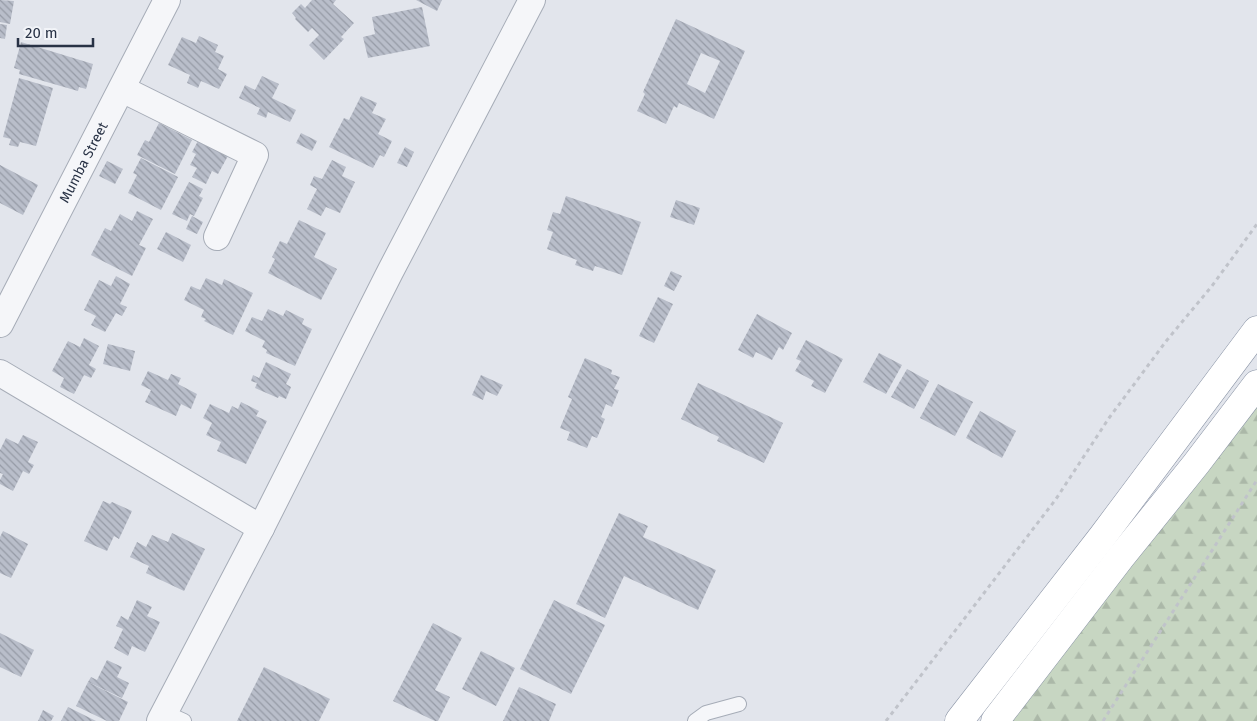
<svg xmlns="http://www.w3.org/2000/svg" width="1257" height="721" viewBox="0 0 1257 721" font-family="'Fira Sans',sans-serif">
<defs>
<pattern id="forest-firs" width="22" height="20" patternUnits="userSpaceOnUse" patternTransform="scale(1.25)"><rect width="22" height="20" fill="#c7d6c2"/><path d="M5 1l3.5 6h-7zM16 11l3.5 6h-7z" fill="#abb8a8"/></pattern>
<pattern id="building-back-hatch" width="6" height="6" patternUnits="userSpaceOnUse" patternTransform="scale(1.25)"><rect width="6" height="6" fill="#b9beca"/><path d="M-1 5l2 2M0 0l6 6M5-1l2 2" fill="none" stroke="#969ba6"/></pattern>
</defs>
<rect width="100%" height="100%" fill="#e2e5ec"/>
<!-- forest -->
<polygon fill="url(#forest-firs)" points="1257,401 1257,721 1010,721"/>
<!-- building -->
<g fill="url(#building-back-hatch)" fill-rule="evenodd">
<polygon points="0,0 14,1 10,24 0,22"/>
<polygon points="312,0 336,0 333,4 354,23 341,37 344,39 324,60 309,45 319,35 312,28 308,32 295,19 296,18 292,13 301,4 305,8"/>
<polygon points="416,0 442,0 437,11"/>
<polygon points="422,7 430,46 368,58 363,37 375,34 372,17"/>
<path d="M676 19 745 51 714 119 679 103 677 108 674 106 666 124 637 111 645 94 643 92ZM701 53 720 61 705 93 687 84Z"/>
<polygon points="0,24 7,25 5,39 0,38"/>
<polygon points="199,36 218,45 215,52 224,56 218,69 227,74 219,89 201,81 198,88 187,83 190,75 168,65 182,37 196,43"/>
<polygon points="21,42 93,64 86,89 79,87 78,91 19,74 20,70 14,68"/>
<polygon points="262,76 279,84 272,98 296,110 290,122 268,112 266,118 257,114 260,108 239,98 245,85 255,90"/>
<polygon points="19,78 53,88 36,146 20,142 18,147 9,145 11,139 3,137"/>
<polygon points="361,96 377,103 372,113 386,119 378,134 392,141 384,157 380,155 373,168 329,147 344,118 349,120"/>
<polygon points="159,123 192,140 175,174 137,155 145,140 149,142"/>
<polygon points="301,133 317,141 312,151 296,143"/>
<polygon points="199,139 229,154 218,174 212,171 206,184 192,177 197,168 190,165 196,154 192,152"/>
<polygon points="405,147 414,152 407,167 397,163"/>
<polygon points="141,158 178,177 161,210 128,193 137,175 133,173"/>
<polygon points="332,160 346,167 342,176 355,182 340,213 326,207 321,216 307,209 317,189 310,185 314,176 322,179"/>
<polygon points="107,161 123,169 115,184 99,176"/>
<polygon points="0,165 38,185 23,215 0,203"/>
<polygon points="189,182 203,189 199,196 203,198 194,216 190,214 187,221 172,214"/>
<polygon points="566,196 641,222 622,275 595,266 593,271 575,265 577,260 547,249 553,232 547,230 553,212 560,214"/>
<polygon points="676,200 700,208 694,225 670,217"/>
<polygon points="137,211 153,219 139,245 146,248 132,276 91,255 105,228 111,231 120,214 132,221"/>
<polygon points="192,216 203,222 197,234 186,229"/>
<polygon points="299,220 326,233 314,257 337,269 321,300 268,273 275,259 272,257 280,241 287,244"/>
<polygon points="166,232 191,245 183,262 157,249"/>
<polygon points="671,271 682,276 674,291 664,286"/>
<polygon points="116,276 130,284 120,304 127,307 122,316 116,313 105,332 91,325 96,316 84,310 99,280 111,286"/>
<polygon points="206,278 222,285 224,279 253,293 233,335 204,321 206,319 201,317 204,310 184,300 191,286 200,290"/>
<polygon points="658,297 673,304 654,343 639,336"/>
<polygon points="268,309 283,316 286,310 304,319 302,324 312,329 295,366 266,353 267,350 262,347 265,341 245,331 252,317 262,321"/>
<polygon points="757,314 792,333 783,350 779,347 772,360 756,352 753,358 738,350"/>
<polygon points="84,338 99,346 89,365 96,369 91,378 84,375 74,394 60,387 64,378 52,371 68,341 80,347"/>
<polygon points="806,340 843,359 825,393 811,386 814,381 795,371 801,361 796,359"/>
<polygon points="108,344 135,351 130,371 103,364"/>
<polygon points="879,353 902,365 886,394 863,382"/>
<polygon points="585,358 612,370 611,374 620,377 614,389 619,390 612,407 606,404 601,417 605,419 597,438 592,436 587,448 567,440 570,432 560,428 572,399 568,397"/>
<polygon points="266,362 291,374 286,384 291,387 286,399 279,396 278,398 255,388 257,383 251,381 253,375 259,378"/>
<polygon points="907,369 929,381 914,409 891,397"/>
<polygon points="148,371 168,380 171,374 181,378 178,384 197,394 191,409 181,404 176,416 145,402 151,390 141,385"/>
<polygon points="481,375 503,385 497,396 486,391 483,400 472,395"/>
<polygon points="698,383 783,423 764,463 717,441 719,437 681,419"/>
<polygon points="938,384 973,402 955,436 920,418"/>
<polygon points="241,402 259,411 256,416 267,421 246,464 217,451 221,442 206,435 212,423 203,418 210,404 229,413 232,406 238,409"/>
<polygon points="980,411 1016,431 1002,458 966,438"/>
<polygon points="23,435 38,442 28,462 34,465 29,474 23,471 13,491 0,484 0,480 3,474 0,473 0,450 6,438 18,444"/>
<polygon points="103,501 110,504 112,502 132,511 119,539 114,536 107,551 84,541"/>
<polygon points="619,513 648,526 643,537 716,570 698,610 624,576 605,618 576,604"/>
<polygon points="3,531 28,544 11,578 0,573 0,537"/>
<polygon points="172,533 205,549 184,591 146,573 149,566 130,557 137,542 146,547 152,535 168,542"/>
<polygon points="137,600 152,607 147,616 160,622 145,652 132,646 128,656 114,648 123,629 116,626 121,616 128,620"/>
<polygon points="554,600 605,625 571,694 520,669"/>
<polygon points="433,623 462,638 435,690 450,697 438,721 435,721 393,701"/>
<polygon points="0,633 34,650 21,677 0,667"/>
<polygon points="481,651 515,668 496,706 462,689"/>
<polygon points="107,660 122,667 117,677 129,683 122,698 88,682 91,677 97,680"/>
<polygon points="264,667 330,699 319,721 237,721"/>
<polygon points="88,682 128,702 119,721 107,721 76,706"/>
<polygon points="519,687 556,704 549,721 503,721"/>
<polygon points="68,707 96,721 61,721"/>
<polygon points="43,710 54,716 51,721 38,721"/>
</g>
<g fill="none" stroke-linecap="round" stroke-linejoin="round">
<defs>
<g id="service">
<polyline points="164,712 184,721"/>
<polyline points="695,721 706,713 739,704"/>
</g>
<g id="minor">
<polyline points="122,89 255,155 217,237"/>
<path id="s1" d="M0 324 167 0"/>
<polyline points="0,373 261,528"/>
<polyline points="160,721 261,528 390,272 532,0"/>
</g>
<g id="trunk">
<polyline points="959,721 1102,537 1257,330"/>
<polyline points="995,721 1121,557 1196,464 1257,384"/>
</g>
</defs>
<!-- service casing -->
<use href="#service" stroke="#a6acb7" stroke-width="16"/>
<!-- minor casing -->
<use href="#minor" stroke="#a6acb7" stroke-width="28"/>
<!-- trunk casing -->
<use href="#trunk" stroke="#8892a4" stroke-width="29"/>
<!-- path -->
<g stroke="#c0c3ca" stroke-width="3" stroke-dasharray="4 4" stroke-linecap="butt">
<polyline points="886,721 1056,499 1109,418 1167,340 1212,286 1257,224"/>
<polyline points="1103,721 1257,480"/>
</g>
<!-- service -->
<use href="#service" stroke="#f5f6f9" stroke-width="14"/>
<!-- minor -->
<use href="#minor" stroke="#f5f6f9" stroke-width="26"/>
<!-- trunk -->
<use href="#trunk" stroke="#fff" stroke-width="28"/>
</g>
<g text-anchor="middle" stroke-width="4" stroke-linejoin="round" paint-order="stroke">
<!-- street labels -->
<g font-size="14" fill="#283245" stroke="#f2f4f8">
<text dy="5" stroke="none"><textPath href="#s1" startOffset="182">Mumba Street</textPath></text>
</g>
</g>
<!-- scale -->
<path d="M18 38v8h75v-8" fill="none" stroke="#283245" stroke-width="2.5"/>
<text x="25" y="38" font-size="15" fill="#283245" stroke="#f2f4f8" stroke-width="4" paint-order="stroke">20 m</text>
</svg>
